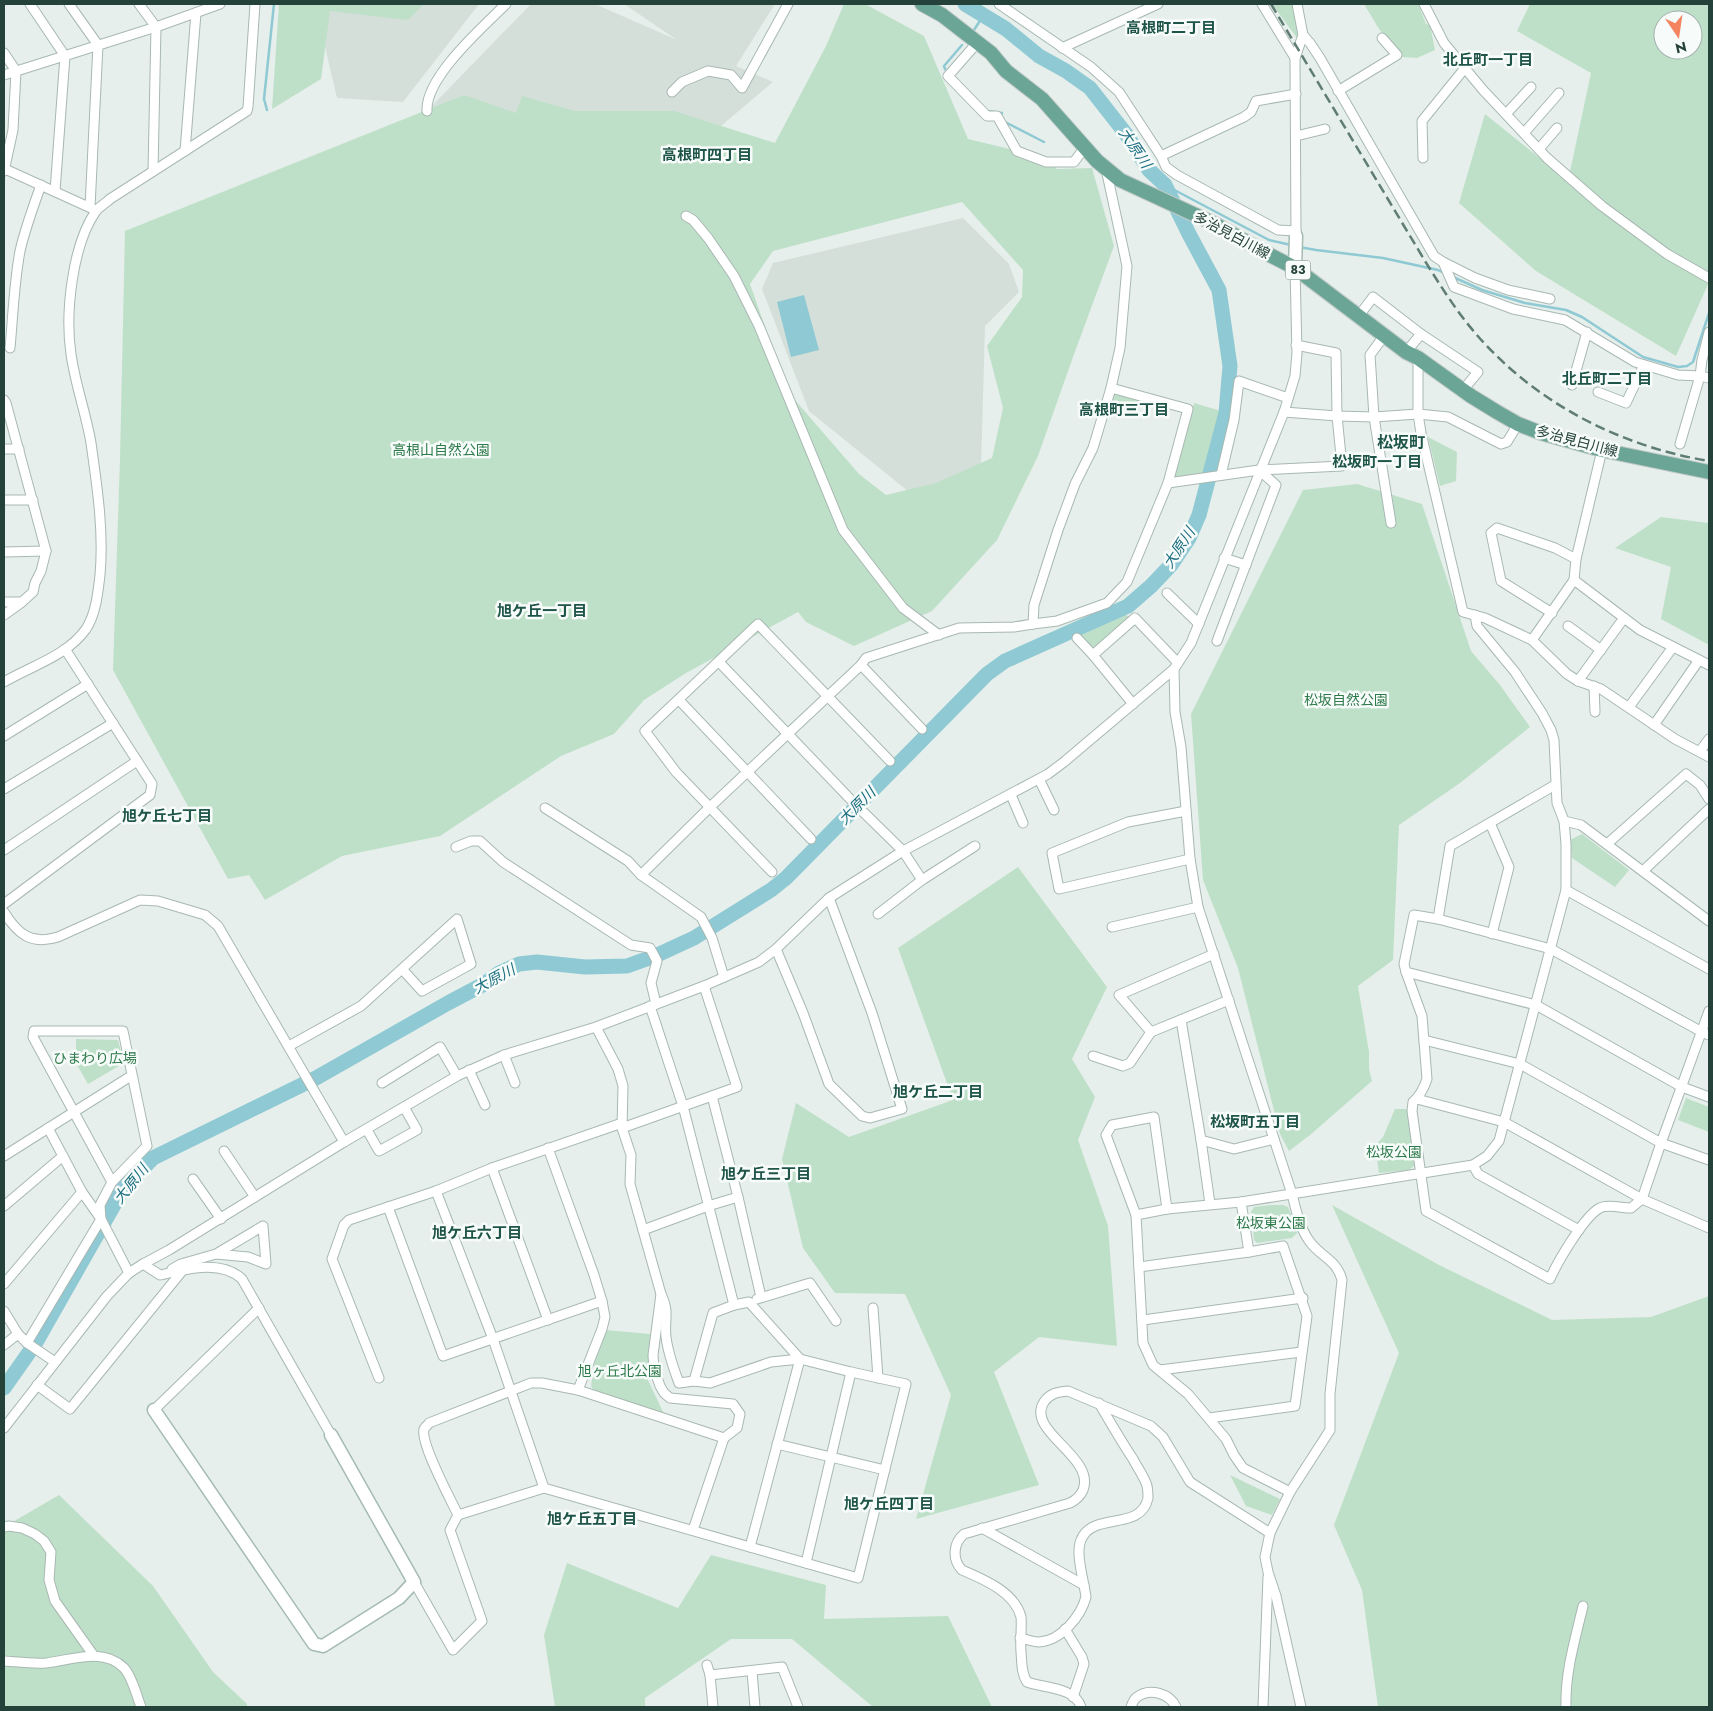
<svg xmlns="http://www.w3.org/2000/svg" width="1713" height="1711" viewBox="0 0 1713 1711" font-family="Jost,'Noto Sans JP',sans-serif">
<rect width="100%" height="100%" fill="#e6efeb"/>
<!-- built -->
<g fill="#d4dfda">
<polygon points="315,4 479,4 403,102 337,98"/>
<polygon points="531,4 595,4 677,40 624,4 775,4 736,66 773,82 721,126 427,111"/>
<polygon points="963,218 1009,264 1019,292 985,326 981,468 909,492 809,411 762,289 773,263"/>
</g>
<!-- green -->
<g fill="#bfe0c8" fill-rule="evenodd">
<polygon points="279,4 424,4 408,20 330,11 321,79 272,109"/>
<path d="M844 4H865L924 36 968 139 1052 159 1056 169 1092 168 1114 246 1073 357 1038 456 997 540 932 611 854 646 806 622 798 612 686 673 644 700 614 734 561 756 440 836 342 856 265 900 249 875 228 879 113 670 120 459 125 231 464 95 516 113 522 96 575 111H674L775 143 826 46ZM962 202 1023 270 1022 297 987 346 1003 408 992 458 936 483 886 495 859 474 788 392 750 284 773 251Z"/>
<polygon points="1272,4 1295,4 1298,27 1297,38"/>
<polygon points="1364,4 1418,4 1426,24 1430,25 1435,50 1417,58 1403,57 1379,29"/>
<path d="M1530 4H1709V282L1676 356 1536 271 1459 203 1485 114 1568 181 1591 73 1517 31ZM1663 20H1693V50H1663Z"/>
<polygon points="1114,391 1145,400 1135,414 1109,412"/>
<polygon points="1194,403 1221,411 1206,474 1173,478"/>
<polygon points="1428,437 1457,452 1456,481 1440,486"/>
<polygon points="1357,484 1422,504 1471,651 1500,685 1530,727 1460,783 1399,825 1393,960 1358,986 1369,1052 1369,1069 1372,1081 1310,1135 1289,1151 1280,1134 1238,968 1203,880 1191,714 1303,490"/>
<polygon points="1661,517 1709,523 1709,645 1661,619 1671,567 1615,548"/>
<polygon points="1125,615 1129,616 1128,620 1096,651 1090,650 1079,636"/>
<polygon points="1582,834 1629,870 1615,887 1572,858 1570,840"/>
<polygon points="1018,867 1107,987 1072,1059 1095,1097 1078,1140 1108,1226 1117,1346 1039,1337 994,1372 1039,1485 916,1519 951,1395 905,1294 835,1293 803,1248 782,1159 796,1103 849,1137 953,1100 898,948"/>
<polygon points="76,1039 118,1040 124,1063 88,1084 76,1063"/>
<polygon points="1686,1098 1709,1107 1709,1132 1678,1120"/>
<polygon points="1395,1109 1407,1109 1415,1165 1409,1170 1379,1173 1375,1146 1383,1137"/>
<polygon points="1271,1205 1283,1205 1288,1207 1298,1232 1292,1238 1257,1243 1254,1240 1251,1212 1254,1207"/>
<polygon points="1332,1205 1439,1265 1552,1320 1651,1317 1709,1296 1709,1707 1378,1707 1362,1590 1334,1525 1399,1353"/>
<polygon points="605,1330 650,1334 647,1378 665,1416 594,1391 591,1386 595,1361"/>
<polygon points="1230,1475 1280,1499 1272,1515 1246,1506"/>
<polygon points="59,1495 153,1586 213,1672 247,1704 247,1707 4,1707 4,1527"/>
<polygon points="711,1555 826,1585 824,1619 948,1616 992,1707 873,1707 792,1639 731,1639 645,1698 645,1707 555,1707 544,1635 567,1563 678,1608"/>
</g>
<!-- water -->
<polygon fill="#8ec9d4" points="804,295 819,350 791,357 777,302"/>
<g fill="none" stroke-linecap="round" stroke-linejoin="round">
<!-- stream -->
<g stroke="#8ec9d4" stroke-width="2.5">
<polyline points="974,30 983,16"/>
<polyline points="945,69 944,66 962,45"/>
<polyline points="267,110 264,99 274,4"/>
<polyline points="987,111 1002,113 1000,116"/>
<polyline points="1005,122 1044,142"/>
<polyline points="1165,185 1269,240 1291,245"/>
<polyline points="1299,247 1316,250 1383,258 1438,270 1446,274"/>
<polyline points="1453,277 1482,290 1525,303 1566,310 1582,317 1643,357 1678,367 1687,366 1693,362 1709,313"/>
</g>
<!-- river -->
<polyline stroke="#8ec9d4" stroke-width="15" points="4,1388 35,1344 123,1189 153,1158 316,1078 448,1003 484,984 499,973 519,964 537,962 585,967 627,966 655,956 694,938 771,890 786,878 987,674 1005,661 1128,606 1151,586 1171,565 1189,538 1199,515 1226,413 1230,366 1219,290 1189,234 1165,185 1149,170 1126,134 1090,88 1066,71 1039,56 1006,29 965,4"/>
<defs>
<g id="street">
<polyline points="30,4 65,56 55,191"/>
<polyline points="69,4 98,45 90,207"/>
<polyline points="139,4 156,27 153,171"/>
<polyline points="999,4 1091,67 1119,92 1161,156 1166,167 1177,175 1278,230 1296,231"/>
<polyline points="1262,4 1295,58"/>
<polyline points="1424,4 1444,43 1483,90 1547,158 1602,206 1667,254 1709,278"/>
<polyline points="1303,35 1310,43 1320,58 1434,256 1443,262 1454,287 1513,309 1565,320 1635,362 1678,375 1700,376 1709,378"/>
<polyline points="977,43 948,76 987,116 997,116 1017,151 1046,162 1074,162 1085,147"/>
<polyline points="1062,48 1158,4"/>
<polyline points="4,53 16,71 13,130 4,171"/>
<polyline points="4,75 156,27 220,4"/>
<polyline points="1338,91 1397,55 1382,38"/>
<polyline points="672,92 682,82 708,71 731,75 742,88 788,4"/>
<path d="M427 111C425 77 484 26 506 4"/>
<polyline points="1506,114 1531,87"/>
<polyline points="1524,133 1559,93"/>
<polyline points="1296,136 1325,129"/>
<polyline points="1539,149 1557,128"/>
<polyline points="185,151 196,13"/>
<polyline points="1161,156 1244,117 1251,112 1256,101 1296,94"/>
<polyline points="1423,158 1422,121 1465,68"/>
<polyline points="5,169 93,209"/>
<polyline points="686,216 693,220 708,238 734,276 759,326 843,530 903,608 939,635"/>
<polyline points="1296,236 1295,58 1303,35 1297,4"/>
<polyline points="1443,262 1475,278 1508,290 1550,299"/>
<polyline points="1358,317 1373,297 1421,334 1478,372 1463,390"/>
<polyline points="1384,336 1370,355 1374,417 1391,523"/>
<path d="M10 348C13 316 14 283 20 251 25 229 33 207 41 185"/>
<polyline points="1406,352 1421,334"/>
<polyline points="1418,358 1418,414 1421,433 1463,612 1485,618 1532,640 1567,674 1578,681 1601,689 1675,739 1709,757"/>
<polyline points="1572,385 1587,332"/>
<polyline points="1111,388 1188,409 1168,483 1259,470 1342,466 1337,416 1336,353 1296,345"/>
<polyline points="1598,392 1626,403 1644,365"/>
<polyline points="4,400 6,403 46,551 41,571 35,583 33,592 22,602 4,615"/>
<polyline points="1284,412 1337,416 1374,417 1418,414 1448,417 1501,444 1507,442 1518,424"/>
<polyline points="1680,444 1700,376 1702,360 1709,332"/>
<polyline points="4,449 19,449"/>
<polyline points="1221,475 1234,420 1239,381 1288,398"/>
<polyline points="4,500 33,500"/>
<polyline points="4,552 46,551"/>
<polyline points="1224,558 1246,565"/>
<polyline points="1574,580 1640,630 1709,665"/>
<polyline points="1167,593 1199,624"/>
<polyline points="4,602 21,602"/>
<polyline points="1552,613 1501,581 1491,533 1497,528 1555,548 1576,559"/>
<polyline points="1033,624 1057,621 1107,603 1127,582 1168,483"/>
<polyline points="1568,626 1601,650"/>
<polyline points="1077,638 1093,655"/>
<polyline points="1532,640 1574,580 1576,559 1602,450"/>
<polyline points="1217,641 1276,485 1259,470"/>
<polyline points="719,662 853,802 903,851 922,880"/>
<polyline points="861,665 922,729"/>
<path d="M1174 669 1175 712 1181 747 1190 859 1198 907 1292 1194C1296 1210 1300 1229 1310 1242 1321 1257 1337 1260 1342 1280L1330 1394V1430L1290 1492 1270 1533 1265 1557 1268 1572 1276 1596 1301 1707"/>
<polyline points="1578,681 1624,618"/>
<path d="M4 682C31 666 67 656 86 629 96 614 98 592 100 575 104 531 97 486 91 443 86 413 75 384 71 354 65 314 72 245 96 211 99 207 106 203 110 199L247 111 248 107 255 4"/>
<polyline points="1594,686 1595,712"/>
<polyline points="679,700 811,839"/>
<polyline points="1133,704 1093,655 1135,618 1178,663"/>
<polyline points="1629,707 1673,647"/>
<polyline points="1654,725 1699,660"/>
<polyline points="4,736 88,684"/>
<polyline points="1700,751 1709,739"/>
<polyline points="1039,779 1054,810"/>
<polyline points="4,789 113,723"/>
<polyline points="1011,795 1023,823"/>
<polyline points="545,808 628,861 641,875"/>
<polyline points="1186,811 1128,822 1052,853 1059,889 1190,859"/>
<polyline points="1564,821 1581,825 1709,921"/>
<polyline points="1490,823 1509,867 1492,934"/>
<polyline points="1607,844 1686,774 1700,785 1709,799"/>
<polyline points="456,847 471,841 480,841 503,862 631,945 650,948 657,961 651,983 656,1004"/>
<polyline points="4,850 137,761"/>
<polyline points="1643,871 1709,809"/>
<polyline points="772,872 676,772 645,731 758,624 890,761"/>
<polyline points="1566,890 1709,969"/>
<polyline points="4,904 150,795 152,784 65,649"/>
<path d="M4 912C18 935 32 945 58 937L140 900 158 901 205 915 218 926 344 1142"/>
<polyline points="878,914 922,880 975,846"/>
<polyline points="1438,919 1450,846 1555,785"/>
<polyline points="1112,927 1198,907"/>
<polyline points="776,949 803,1013 829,1084 862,1116 870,1118 902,1109 872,1013 829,898"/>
<polyline points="1214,954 1119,995 1151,1032 1229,1000"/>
<polyline points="1406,972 1536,1005 1682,1087 1709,1097"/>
<polyline points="724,977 712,938 701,917 641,875 710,807 861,665 866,658 959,628 1014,627 1033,624 1034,605 1058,530 1075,484 1093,448 1111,388 1120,348 1127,266 1106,169"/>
<path d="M1709 1011 1661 1143 1642 1199 1631 1208C1622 1208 1607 1204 1600 1208 1584 1216 1557 1263 1550 1279L1426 1211 1412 1111 1413 1102C1420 1096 1424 1088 1427 1079L1422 1016 1406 972 1404 964 1414 915 1438 919 1551 949 1702 1032 1709 1035"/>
<polyline points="1181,1020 1201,1140 1234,1149 1274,1139"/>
<polyline points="596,1027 618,1069 623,1086 622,1128 631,1155 630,1184 661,1294 653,1355 654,1369 660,1386 664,1393 670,1398 733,1404 740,1414 737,1428 724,1438 693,1530"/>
<polyline points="1424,1040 1520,1064 1661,1143 1709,1160"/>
<polyline points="289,1046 361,1006 457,919 471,964 422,991 402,969"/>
<polyline points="504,1055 515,1083"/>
<polyline points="1093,1056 1123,1066 1130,1063 1151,1032"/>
<polyline points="469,1070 485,1105"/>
<polyline points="382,1083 440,1047 457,1076"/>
<polyline points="712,1096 738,1197 761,1297"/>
<polyline points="1417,1099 1504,1122 1642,1199 1709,1228"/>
<polyline points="48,1128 82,1192 101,1219 129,1273"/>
<polyline points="622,1128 737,1087 704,986"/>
<polyline points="367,1130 379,1151 417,1130 404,1107"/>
<polyline points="1201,1140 1210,1204"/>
<polyline points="548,1148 594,1275 602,1301 605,1317 602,1329 578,1390 724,1438"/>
<polyline points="224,1151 255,1197"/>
<polyline points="4,1156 131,1076"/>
<polyline points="1473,1165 1478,1174 1579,1230"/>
<polyline points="492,1168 548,1320"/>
<polyline points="193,1179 221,1219"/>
<polyline points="436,1191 493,1339 544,1488 858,1578 906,1384 851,1372 800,1359 749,1302 734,1305 683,1106 650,1006"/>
<polyline points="1241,1202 1249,1252"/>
<polyline points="4,1206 63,1156"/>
<polyline points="388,1207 443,1356 602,1301"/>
<polyline points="1167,1209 1154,1117 1112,1125 1106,1135 1136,1215 1143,1343 1153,1365 1188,1394 1226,1439 1234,1455 1243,1468 1290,1492"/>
<polyline points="1136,1215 1167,1209 1241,1202 1473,1165 1487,1156 1499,1141 1566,890 1566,844 1564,821 1557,803 1554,740 1551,730 1542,713 1515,672 1477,626 1475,615"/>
<polyline points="643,1230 708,1206 738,1197"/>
<path d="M143 1264 160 1275C186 1269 221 1259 242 1279L331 1435"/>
<polyline points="1139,1267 1249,1252 1283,1246 1307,1316 1295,1406 1209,1418"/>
<polyline points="172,1269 181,1264 216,1254 263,1226 266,1264 248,1257 216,1254"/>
<polyline points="4,1284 82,1192"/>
<path d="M661 1294C670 1313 664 1318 666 1337 668 1353 673 1367 679 1383L694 1381 710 1383 771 1362 800 1359 750 1547"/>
<polyline points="757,1299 810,1283 836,1321"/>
<polyline points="873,1308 878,1378"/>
<polyline points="4,1311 18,1334 27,1343 55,1362"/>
<polyline points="1143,1320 1303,1298"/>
<polyline points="27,1343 101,1219 100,1205 112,1182 147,1146 123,1031 34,1031 33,1037 112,1182"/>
<polyline points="4,1345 18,1334"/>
<polyline points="1160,1370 1301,1352"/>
<polyline points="379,1378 332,1259 344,1225 349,1220 436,1191 492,1168 622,1123"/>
<polyline points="694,1381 713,1313 734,1305"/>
<polyline points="37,1385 70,1409 183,1270"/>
<polyline points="154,1410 259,1308"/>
<polyline points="4,1428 107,1296 129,1273 143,1264 169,1250 344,1142 457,1076 504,1055 596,1027 704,986 759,962 776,949 829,898 903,851 1048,774 1064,762 1174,669 1191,643 1284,412 1295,376 1297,353 1295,268"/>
<polyline points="777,1444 885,1470"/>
<path d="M544 1488 458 1515C451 1500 420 1443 424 1429 425 1427 428 1425 429 1423L531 1383H542L578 1390"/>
<polyline points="4,1527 9,1526 22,1528 35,1534 44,1541 51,1552 49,1580 55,1601 94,1656"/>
<polyline points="982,1528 1084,1585"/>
<polyline points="806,1563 851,1372"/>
<polyline points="414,1582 453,1650 482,1621 450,1530 458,1515"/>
<polyline points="1065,1629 1082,1657 1084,1664 1073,1697"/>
<path d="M1020 1638C1026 1639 1033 1642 1039 1642 1061 1641 1081 1616 1086 1597 1084 1581 1075 1553 1081 1540 1092 1511 1141 1532 1148 1498 1148 1493 1148 1487 1146 1483 1143 1475 1137 1467 1133 1459 1121 1441 1110 1422 1099 1403"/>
<path d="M4 1661C18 1662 33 1664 46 1663 72 1660 103 1647 124 1668 132 1676 137 1697 141 1707"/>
<polyline points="707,1665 710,1675 713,1707"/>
<polyline points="752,1672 755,1707"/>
<polyline points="710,1675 782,1667 798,1707"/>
<path d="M1081 1707C1075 1687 1043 1688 1027 1682 1021 1673 1022 1662 1021 1652 1020 1642 1022 1625 1021 1617 1015 1592 983 1579 962 1570 952 1560 953 1543 964 1534L1070 1503C1076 1500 1080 1497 1083 1490 1096 1457 1025 1431 1044 1402 1050 1393 1058 1392 1068 1391L1151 1426 1163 1437 1190 1482 1270 1533"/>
<path d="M1131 1707C1132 1704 1134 1699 1137 1697 1150 1687 1170 1694 1176 1707"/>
<polyline points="1263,1707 1268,1577"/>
<path d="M1566 1707C1565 1672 1575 1640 1583 1606"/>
</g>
<g id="secondary">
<polyline points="1295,268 1296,236"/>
<polyline points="154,1410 314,1644 323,1646 399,1598 414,1582 331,1435"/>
</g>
<polyline id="primary" points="922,4 942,15 991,53 1006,71 1042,99 1097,161 1120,180 1215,224 1264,252 1295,268 1406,352 1418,358 1471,396 1497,412 1518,424 1541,433 1602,450 1709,472"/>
</defs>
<!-- street casing -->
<use href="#street" stroke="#a8b8b2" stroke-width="11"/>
<!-- secondary casing -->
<use href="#secondary" stroke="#a4bbb3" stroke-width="15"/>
<!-- primary casing -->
<use href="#primary" stroke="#c2cac8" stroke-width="16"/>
<!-- street -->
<use href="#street" stroke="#fff" stroke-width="9"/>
<!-- secondary -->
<use href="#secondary" stroke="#fff" stroke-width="12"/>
<!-- primary -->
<use href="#primary" stroke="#6aa596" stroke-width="14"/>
<!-- rail -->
<path stroke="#5f7d75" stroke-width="2.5" stroke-dasharray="10 5" stroke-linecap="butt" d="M1271 4 1425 261C1443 290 1462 320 1486 345 1545 408 1625 447 1709 461"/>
</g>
<g text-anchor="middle" stroke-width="5" stroke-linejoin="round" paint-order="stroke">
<!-- shield labels -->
<rect fill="#f7fbf9" stroke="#637a73" stroke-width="1" x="1285.5" y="260.5" width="25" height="19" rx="4"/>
<g font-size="12" font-weight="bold" fill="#24423a">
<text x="1298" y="274">83</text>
</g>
<!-- street labels -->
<g font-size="14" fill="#24423a" stroke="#f7fbf9">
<text transform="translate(1232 235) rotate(28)" y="5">多治見白川線</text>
<text transform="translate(1577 441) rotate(15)" y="5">多治見白川線</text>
</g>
<!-- park labels -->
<g font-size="14" fill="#2d7a4b" stroke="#f7fbf9">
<text x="441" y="455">高根山自然公園</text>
<text x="1346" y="705">松坂自然公園</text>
<text x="95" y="1063">ひまわり広場</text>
<text x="1394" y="1157">松坂公園</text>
<text x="1271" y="1228">松坂東公園</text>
<text x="620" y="1376">旭ヶ丘北公園</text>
</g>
<!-- neighbourhood labels -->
<g font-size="15" font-weight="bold" fill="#1f5548" stroke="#f7fbf9">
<text x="1171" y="33">高根町二丁目</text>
<text x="1488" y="65">北丘町一丁目</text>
<text x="707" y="160">高根町四丁目</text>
<text x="1607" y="384">北丘町二丁目</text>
<text x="1124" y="415">高根町三丁目</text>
<text x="1377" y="467">松坂町一丁目</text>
<text x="542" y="616">旭ケ丘一丁目</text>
<text x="167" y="821">旭ケ丘七丁目</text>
<text x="938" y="1097">旭ケ丘二丁目</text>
<text x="1255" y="1127">松坂町五丁目</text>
<text x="766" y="1179">旭ケ丘三丁目</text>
<text x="477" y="1238">旭ケ丘六丁目</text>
<text x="889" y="1509">旭ケ丘四丁目</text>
<text x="592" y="1524">旭ケ丘五丁目</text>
</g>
<!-- water labels -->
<g font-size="15" font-style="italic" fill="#1c6f80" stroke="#f7fbf9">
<text transform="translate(1135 148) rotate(56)" y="5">大原川</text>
<text transform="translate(1179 548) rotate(-57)" y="5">大原川</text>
<text transform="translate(857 806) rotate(-45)" y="5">大原川</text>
<text transform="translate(494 979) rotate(-28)" y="5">大原川</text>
<text transform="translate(131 1184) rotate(-51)" y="5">大原川</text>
</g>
<!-- quarter labels -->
<g font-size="16" font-weight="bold" fill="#1f5548" stroke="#f7fbf9">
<text x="1401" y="448">松坂町</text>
</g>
</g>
<!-- border -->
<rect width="1713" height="1711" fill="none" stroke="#24423a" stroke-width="10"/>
<!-- north arrow -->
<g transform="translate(1678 35) rotate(167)"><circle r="24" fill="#f7fbf9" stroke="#a3b1ad"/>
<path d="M0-4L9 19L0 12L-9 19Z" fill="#f4845f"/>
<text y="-8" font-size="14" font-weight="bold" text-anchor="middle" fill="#24423a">N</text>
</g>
</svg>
